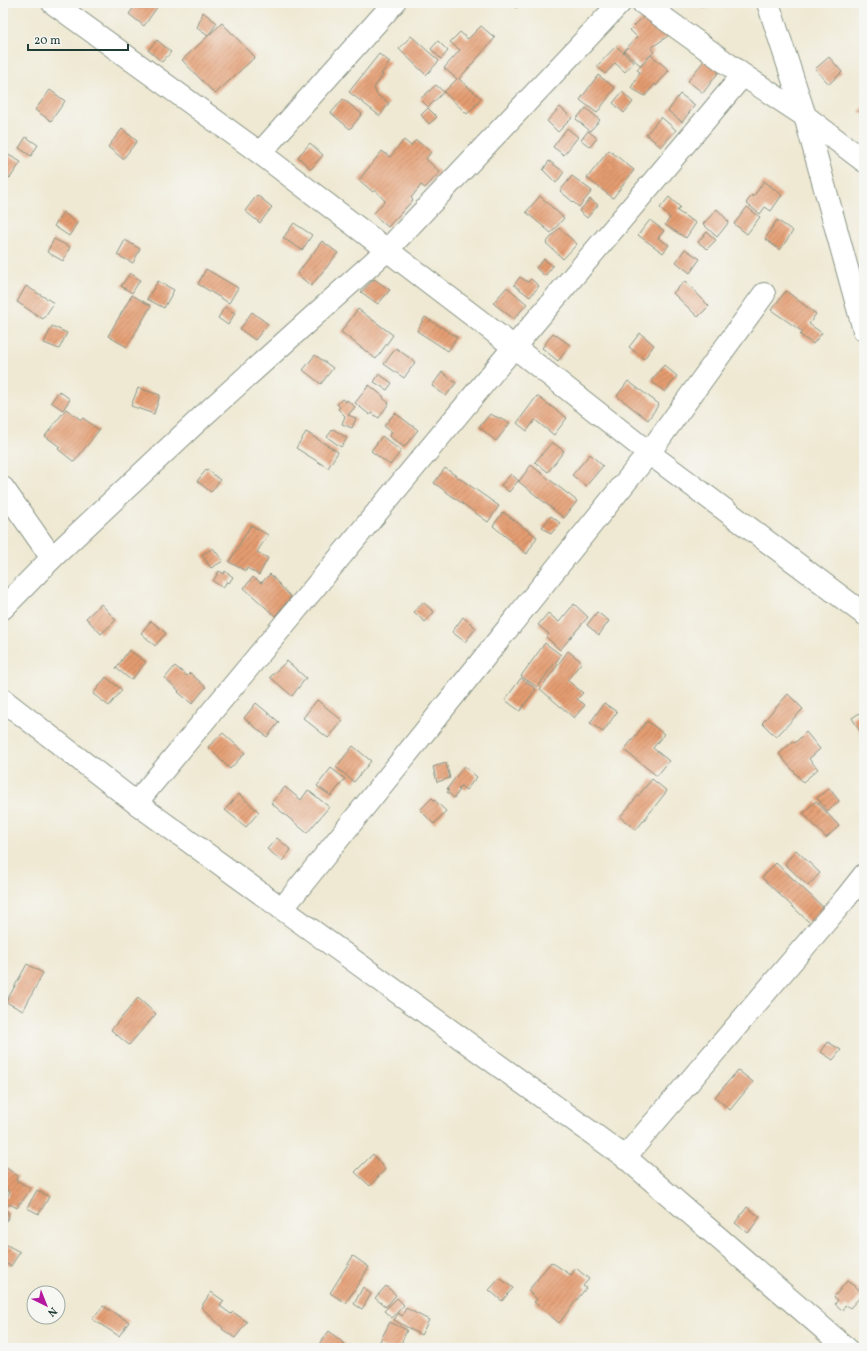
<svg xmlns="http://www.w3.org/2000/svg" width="867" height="1351" viewBox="0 0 867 1351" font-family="Vollkorn,serif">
<defs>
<pattern id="building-hatch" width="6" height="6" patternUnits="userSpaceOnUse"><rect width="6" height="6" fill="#e49b70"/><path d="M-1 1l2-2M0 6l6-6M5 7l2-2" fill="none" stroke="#b8805d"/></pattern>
</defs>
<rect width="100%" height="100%" fill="#f6f6f2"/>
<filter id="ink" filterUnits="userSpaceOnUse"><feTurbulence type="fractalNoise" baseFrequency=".025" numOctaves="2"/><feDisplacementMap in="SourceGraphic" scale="8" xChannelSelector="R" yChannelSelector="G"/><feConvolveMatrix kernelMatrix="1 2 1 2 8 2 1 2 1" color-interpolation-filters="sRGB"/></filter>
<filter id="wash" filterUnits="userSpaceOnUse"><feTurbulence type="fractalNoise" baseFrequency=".012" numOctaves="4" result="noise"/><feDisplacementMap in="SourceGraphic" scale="16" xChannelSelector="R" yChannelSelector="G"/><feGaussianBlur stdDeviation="0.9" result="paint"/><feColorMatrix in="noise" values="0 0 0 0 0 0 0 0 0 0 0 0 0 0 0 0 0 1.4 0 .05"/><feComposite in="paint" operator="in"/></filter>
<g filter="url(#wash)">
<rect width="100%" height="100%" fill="#efe9d3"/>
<g id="blocks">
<!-- building -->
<g fill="url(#building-hatch)">
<polygon points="137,3 160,3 144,26 129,14"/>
<polygon points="511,3 521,3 516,8"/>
<polygon points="698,3 708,3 704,8"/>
<polygon points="203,12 217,23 208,36 222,23 255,57 215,94 182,60 208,36 197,28"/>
<polygon points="646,14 672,33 651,48 654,52 640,65 624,51 637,37 630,30"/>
<polygon points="481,26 495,38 459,79 482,99 467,114 444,92 457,79 444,68 460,50 450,42 460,32 468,39"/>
<polygon points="411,36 439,61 426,75 399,49"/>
<polygon points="157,40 171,52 162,62 148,50"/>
<polygon points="438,41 448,51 441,59 431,49"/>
<polygon points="616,46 634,62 625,72 615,63 605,74 597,66"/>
<polygon points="379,54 390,62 381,74 383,75 374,88 377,95 389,103 380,116 349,92"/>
<polygon points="651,55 669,70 656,86 655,84 645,96 631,88 640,72 637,70"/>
<polygon points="829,57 842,72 829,84 815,69"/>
<polygon points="706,58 721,69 703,93 688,81"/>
<polygon points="598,75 615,88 597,113 580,100"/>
<polygon points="436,85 444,92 428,107 420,99"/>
<polygon points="50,90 65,101 51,121 35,110"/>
<polygon points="622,92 633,102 624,113 613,103"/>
<polygon points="680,94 695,105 682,122 668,111"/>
<polygon points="343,99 362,114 350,129 331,113"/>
<polygon points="864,105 864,115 859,112"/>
<polygon points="560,107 572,118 558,132 547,121"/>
<polygon points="428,108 437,117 429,124 421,115"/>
<polygon points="586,108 600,120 590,131 576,119"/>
<polygon points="661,117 676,130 661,147 646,134"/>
<polygon points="567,128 578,137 564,155 553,147"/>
<polygon points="122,129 137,141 123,159 108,147"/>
<polygon points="588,131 597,138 590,147 581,140"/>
<polygon points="26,137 38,145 31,156 19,148"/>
<polygon points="404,140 411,146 416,140 431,152 426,159 440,172 425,188 421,185 411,198 413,200 388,227 373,214 385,201 375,190 373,192 359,180 382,151 390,157"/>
<polygon points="310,143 323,155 311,169 298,157"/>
<polygon points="609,150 634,170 613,198 587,178"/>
<polygon points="3,152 21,162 10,178 3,174"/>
<polygon points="549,161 564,172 556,183 543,170"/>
<polygon points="572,176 592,191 579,207 560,191"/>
<polygon points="764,181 782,195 771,211 765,207 760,214 746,203 752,195 753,197"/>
<polygon points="257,195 272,207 260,223 245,211"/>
<polygon points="540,196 564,218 551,233 526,212"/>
<polygon points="669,197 680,207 677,211 696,223 686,238 665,225 670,218 660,208"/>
<polygon points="590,199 598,205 587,218 579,211"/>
<polygon points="747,207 760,217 747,234 734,224"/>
<polygon points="717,209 729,222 717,237 703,224"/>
<polygon points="63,212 77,223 69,236 54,226"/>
<polygon points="650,220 664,231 658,238 669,245 663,253 638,235"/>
<polygon points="777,220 793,231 780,250 765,239"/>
<polygon points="294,223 312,235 302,250 283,238"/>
<polygon points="559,228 577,244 563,259 546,243"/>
<polygon points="707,232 716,240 707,249 698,242"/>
<polygon points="54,239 70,247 63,261 47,252"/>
<polygon points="125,240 140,249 133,263 117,255"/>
<polygon points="322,241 338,253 311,286 297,274"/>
<polygon points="685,249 700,259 690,273 676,262"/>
<polygon points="544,259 553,266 545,276 536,268"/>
<polygon points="206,269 238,288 229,303 198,284"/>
<polygon points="130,273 140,280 132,293 121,286"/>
<polygon points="520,277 528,282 531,279 539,286 530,297 514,285"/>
<polygon points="374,279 390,290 378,304 361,292"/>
<polygon points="158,281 174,290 164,308 147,299"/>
<polygon points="685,281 709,306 698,317 673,293"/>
<polygon points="26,286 54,303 43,319 17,302"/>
<polygon points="507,287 527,304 514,319 493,303"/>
<polygon points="786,291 816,314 809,324 822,333 813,344 800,335 803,332 771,310"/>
<polygon points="132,295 151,306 127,347 108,336"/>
<polygon points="3,297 7,301 3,306"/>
<polygon points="225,307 235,313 228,325 218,318"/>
<polygon points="358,309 393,335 376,359 341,332"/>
<polygon points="252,312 268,324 255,340 240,329"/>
<polygon points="425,317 457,337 448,351 417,331"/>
<polygon points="52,326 67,333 59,349 44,343"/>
<polygon points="553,333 570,345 558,361 542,348"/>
<polygon points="640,333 654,345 644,359 629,347"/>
<polygon points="396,348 415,362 404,378 384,364"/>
<polygon points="315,355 333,368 321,384 303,370"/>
<polygon points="664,365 677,376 665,392 651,381"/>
<polygon points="442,372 456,383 446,396 432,386"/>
<polygon points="379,374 392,383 387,390 374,382"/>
<polygon points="628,381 659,404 648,420 617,396"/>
<polygon points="369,385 384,397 383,398 389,403 379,418 371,413 370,415 355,403"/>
<polygon points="138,388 160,395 154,414 131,406"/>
<polygon points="59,391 70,399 63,410 51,402"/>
<polygon points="537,396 567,418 554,435 535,420 527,431 517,423"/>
<polygon points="342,399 346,402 347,400 355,407 348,415 356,418 352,428 342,424 345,416 338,409 340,407 337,404"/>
<polygon points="66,409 81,420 83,418 99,430 74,462 58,449 60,447 45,436"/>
<polygon points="395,413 418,430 404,447 389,436 392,432 384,426"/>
<polygon points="490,414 510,423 496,441 479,427"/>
<polygon points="333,429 347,438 341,447 327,437"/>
<polygon points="306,432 338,452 328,468 296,448"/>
<polygon points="382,436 401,451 390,465 371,451"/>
<polygon points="552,442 564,451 548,472 535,462"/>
<polygon points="590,454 603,466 586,486 572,475"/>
<polygon points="531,465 577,501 564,518 518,481 509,492 501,485 511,474 519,481"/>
<polygon points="445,468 499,506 488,522 434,483"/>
<polygon points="207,469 220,480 211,492 197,481"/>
<polygon points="503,512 537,537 527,554 493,526"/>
<polygon points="551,516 560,523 551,534 542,527"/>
<polygon points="251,525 268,535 257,552 268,558 259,575 247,568 246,571 229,562"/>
<polygon points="213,548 223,561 211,568 202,555"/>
<polygon points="219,571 224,574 225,571 233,577 229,583 227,581 223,588 213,581"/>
<polygon points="270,574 291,597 275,616 244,588 253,577 261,583"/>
<polygon points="423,602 434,612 425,622 414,612"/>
<polygon points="101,604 116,620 101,634 86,618"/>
<polygon points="574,604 588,617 560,650 546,637 549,634 538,625 548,613 559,622"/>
<polygon points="597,612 609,621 599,635 587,625"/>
<polygon points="463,617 476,628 465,642 452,632"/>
<polygon points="151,621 166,633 155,646 141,633"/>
<polygon points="545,643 561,655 537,687 521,676"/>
<polygon points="129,650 146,662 131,680 116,668"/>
<polygon points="568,651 582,662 567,680 583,693 577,699 585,705 574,718 540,689"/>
<polygon points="287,661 306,678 292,696 270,677"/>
<polygon points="175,666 187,676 190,673 206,687 192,704 178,692 179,691 165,678"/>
<polygon points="106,677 122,690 109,706 93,694"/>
<polygon points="521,678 536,689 520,711 505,700"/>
<polygon points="788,694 803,709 776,737 762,723"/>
<polygon points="317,700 343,721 328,738 303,718"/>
<polygon points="256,703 279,722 267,737 244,718"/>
<polygon points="604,703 617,712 603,732 590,723"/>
<polygon points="864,710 864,738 852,718"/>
<polygon points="647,721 664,734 653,748 669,761 657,776 624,750"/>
<polygon points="806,732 820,749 809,759 818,769 803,782 779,754 793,741 795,743"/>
<polygon points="223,733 245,753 230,769 208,747"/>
<polygon points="353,746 371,761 354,782 336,767"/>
<polygon points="446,763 450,778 437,782 433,767"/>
<polygon points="464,766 477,777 466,790 461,786 458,789 460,790 454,798 447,792 449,791 447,789"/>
<polygon points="331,768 345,779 331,796 317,786"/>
<polygon points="652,779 667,791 636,830 620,817"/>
<polygon points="285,787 301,800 308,790 329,807 307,833 271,803"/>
<polygon points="829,788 839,801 827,811 817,798"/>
<polygon points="239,794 259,812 246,827 225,810"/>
<polygon points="432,798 446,811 434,824 420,810"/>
<polygon points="816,801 839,826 826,838 803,813"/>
<polygon points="277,838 291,850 282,861 267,849"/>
<polygon points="796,850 820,873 808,886 785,864"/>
<polygon points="776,863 824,908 810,923 762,878"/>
<polygon points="27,964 43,973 23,1011 6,1002"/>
<polygon points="138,998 156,1014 129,1045 111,1030"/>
<polygon points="828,1042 841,1050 833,1060 821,1052"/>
<polygon points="738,1070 753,1082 730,1110 715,1097"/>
<polygon points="373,1154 385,1169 370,1186 355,1172"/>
<polygon points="5,1167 18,1176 16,1180 31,1189 21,1203 20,1202 17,1208 10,1204 7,1207 3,1205 3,1196 4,1195 7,1197 10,1192 3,1187 3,1170"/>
<polygon points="37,1190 49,1197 39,1214 27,1208"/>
<polygon points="747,1207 760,1217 748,1233 735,1223"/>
<polygon points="3,1208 8,1212 9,1216 7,1220 3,1223"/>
<polygon points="5,1244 20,1252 11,1266 3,1262 3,1245"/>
<polygon points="353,1256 369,1267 346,1303 330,1293"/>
<polygon points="551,1262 571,1275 576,1268 589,1279 583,1286 586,1288 559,1323 534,1302 537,1299 528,1291"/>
<polygon points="500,1278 513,1288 502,1301 489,1290"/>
<polygon points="847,1281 864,1293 850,1308 846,1305 842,1310 835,1304 838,1300 834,1297"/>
<polygon points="386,1286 396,1295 386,1307 375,1298"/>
<polygon points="363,1287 371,1294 362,1309 354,1304"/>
<polygon points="211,1292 224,1301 220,1306 231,1314 233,1312 247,1322 235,1338 222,1329 223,1328 201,1307"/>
<polygon points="397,1298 404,1305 392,1318 384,1311"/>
<polygon points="103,1306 129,1322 119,1336 92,1319"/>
<polygon points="406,1308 429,1320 421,1335 394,1320 398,1313 402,1316"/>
<polygon points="390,1322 407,1330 399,1348 384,1348 378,1345"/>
<polygon points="329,1331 349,1348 324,1348 319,1344"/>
</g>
</g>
</g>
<g filter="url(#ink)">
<use href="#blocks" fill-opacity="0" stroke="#879384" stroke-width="1"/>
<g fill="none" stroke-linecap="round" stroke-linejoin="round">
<defs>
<g id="street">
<polyline points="53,3 260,153 514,347 649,453 864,614"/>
<polyline points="643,3 743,75 805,116 864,161"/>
<polyline points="768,3 805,116 864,330"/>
<polyline points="260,153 394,3"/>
<polyline points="3,488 52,558"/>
<polyline points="3,608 52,558 203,416 387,250 620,3"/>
<polyline points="3,700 136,803 625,1157 846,1348"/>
<polyline points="136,803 514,347 743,75"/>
<polyline points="282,909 649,453 764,294"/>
<polyline points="625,1157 845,899 864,875"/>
</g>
</defs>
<!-- street casing -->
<use href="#street" stroke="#879384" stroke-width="24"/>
<!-- street -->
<use href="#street" stroke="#fff" stroke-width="22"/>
</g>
</g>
<!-- margin -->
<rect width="867" height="1351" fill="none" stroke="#f6f6f2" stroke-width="16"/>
<!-- north arrow -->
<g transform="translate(46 1305) rotate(137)"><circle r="19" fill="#f6f6f2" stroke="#a0aca6"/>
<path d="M0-3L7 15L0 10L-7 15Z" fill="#b5179e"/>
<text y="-6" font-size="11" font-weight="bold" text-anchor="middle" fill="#1f3d34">N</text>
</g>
<!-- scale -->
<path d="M28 44v6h100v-6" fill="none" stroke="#1f3d34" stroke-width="2"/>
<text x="34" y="44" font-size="12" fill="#1f3d34" stroke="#f6f6f2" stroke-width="3" paint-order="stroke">20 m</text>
</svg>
